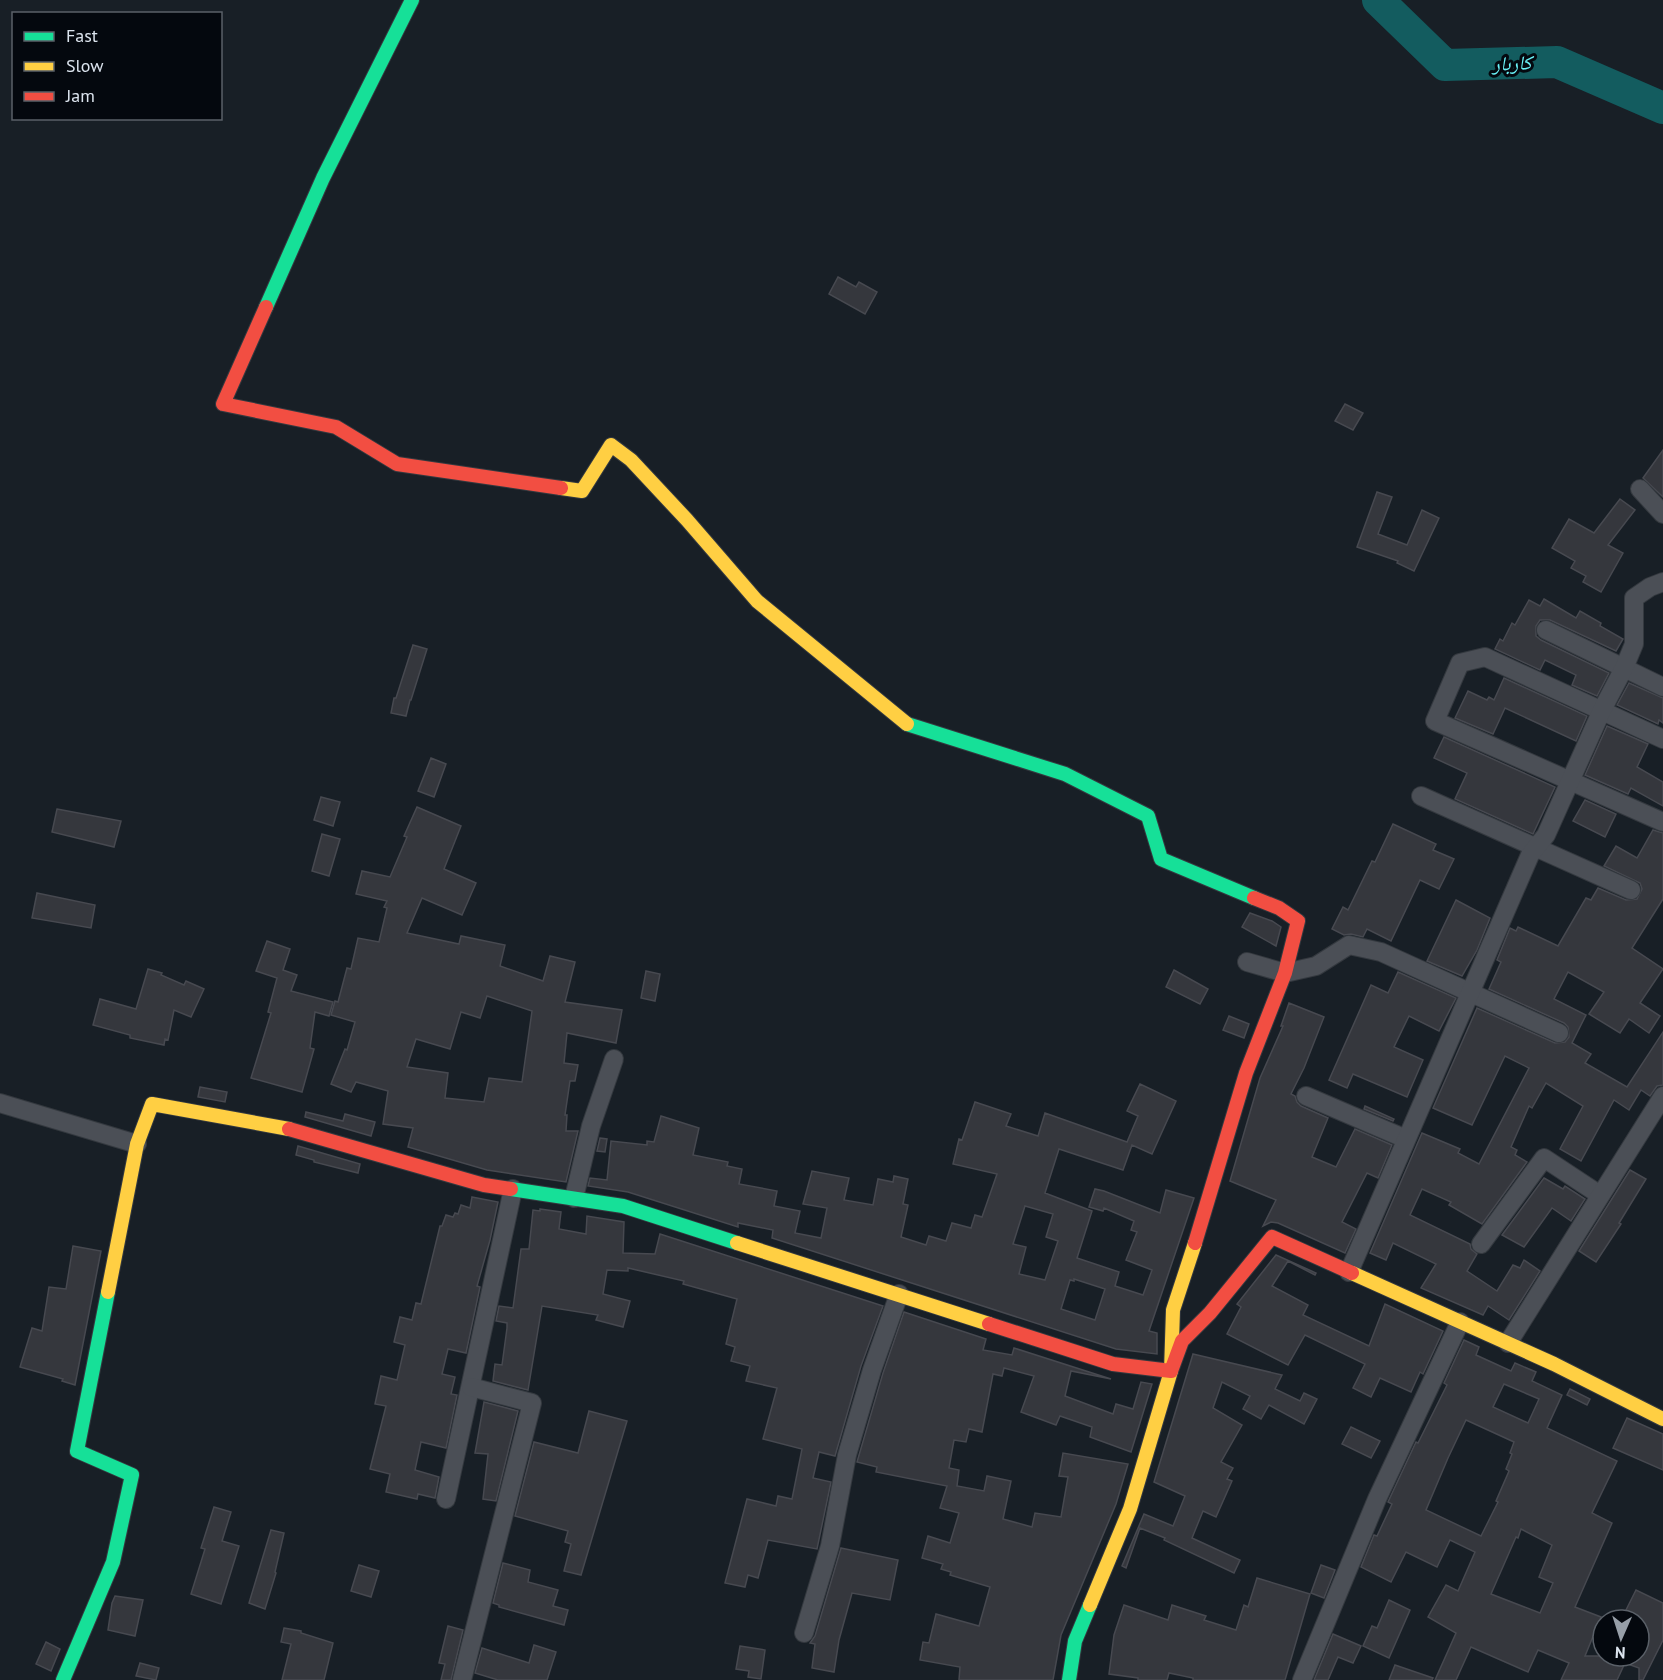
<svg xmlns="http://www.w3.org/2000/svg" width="1663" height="1680" viewBox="0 0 1663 1680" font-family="'PT Sans','Noto Naskh Arabic',sans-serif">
<rect width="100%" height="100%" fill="#181f26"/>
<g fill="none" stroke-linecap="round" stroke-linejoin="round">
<!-- river -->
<polyline stroke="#135c5f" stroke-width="32" points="1378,0 1445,65 1557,62 1663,108"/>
</g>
<!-- building -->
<g fill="#35373d" stroke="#474950" stroke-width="1.5" fill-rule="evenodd">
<polygon points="838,277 856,287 859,282 877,292 865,314 829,294"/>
<polygon points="1345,404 1363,413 1353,430 1335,421"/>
<polygon points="1663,450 1663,497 1643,478"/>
<polygon points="1377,492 1392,497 1378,534 1407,545 1422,510 1439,518 1414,571 1397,563 1398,561 1357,547"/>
<polygon points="1620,499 1635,510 1608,545 1623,553 1601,592 1583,582 1586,576 1571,568 1575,561 1552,548 1569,519 1594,533"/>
<polygon points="1544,599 1576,618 1580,611 1601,623 1600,626 1623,639 1616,651 1550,620 1540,620 1536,626 1536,636 1541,640 1609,673 1597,696 1572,685 1576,675 1545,660 1540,670 1495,649 1500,639 1503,641 1512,623 1515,625 1529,600 1540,606"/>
<polygon points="413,645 427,649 411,700 410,700 406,716 391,713 394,698 396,698"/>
<polygon points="1504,678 1587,716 1576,741 1505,708 1493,734 1455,718 1468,691 1487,700 1489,697 1494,700"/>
<polygon points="1629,683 1663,698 1663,723 1659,720 1658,724 1617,705"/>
<polygon points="1607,726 1648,744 1637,767 1663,782 1663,806 1631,788 1628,794 1585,775"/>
<polygon points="1444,737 1555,787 1533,834 1455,799 1467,773 1434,758"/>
<polygon points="431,758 446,764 434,797 418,791"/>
<polygon points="321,797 340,802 333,826 314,820"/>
<polygon points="1585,800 1616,814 1605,837 1573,821"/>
<path d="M417 807 461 826 444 869 476 883 462 915 422 898 407 933 459 944 461 936 505 945 500 966 543 981 550 956 575 962 565 1002 622 1010 616 1043 567 1033 564 1063 578 1065 575 1081H570L565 1115H567L566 1131H578L566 1182 487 1170 408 1147 413 1128 383 1124 388 1091 356 1082 351 1092 331 1084 345 1049 347 1050 355 1022 331 1015 335 1001 338 1002 347 968 351 969 358 938 379 942 387 908 384 907 387 901 356 894 362 871 390 877 407 837 404 836ZM487 996 532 1011 522 1082 489 1078 484 1102 445 1098 448 1073 407 1067 416 1039 450 1049 461 1012 480 1018Z"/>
<polygon points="57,809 121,821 114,847 52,832"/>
<polygon points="1393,824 1436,844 1433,850 1454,859 1439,889 1420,880 1391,941 1367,929 1363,937 1351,934 1344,935 1332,929 1343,907 1348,910 1372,861 1375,862"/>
<polygon points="1653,830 1663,833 1663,899 1632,948 1663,969 1640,1003 1660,1016 1649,1033 1629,1019 1620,1033 1589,1014 1604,992 1568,972 1554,999 1586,1015 1572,1043 1591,1054 1585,1063 1627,1087 1663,1032 1663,1085 1657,1086 1650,1096 1641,1090 1629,1110 1614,1100 1581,1161 1560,1149 1583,1106 1546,1083 1532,1108 1529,1106 1511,1147 1517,1150 1515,1155 1527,1162 1482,1224 1449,1205 1451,1202 1422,1189 1410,1215 1470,1244 1471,1249 1477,1254 1467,1271 1497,1291 1513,1265 1520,1268 1524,1260 1540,1271 1509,1320 1488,1306 1483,1315 1421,1288 1436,1264 1393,1243 1386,1260 1370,1253 1422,1133 1460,1149 1458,1153 1479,1164 1529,1068 1505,1056 1472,1125 1433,1108 1477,1008 1555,1043 1565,1042 1569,1037 1568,1027 1564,1023 1489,989 1501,962 1497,960 1510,928 1516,931 1518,927 1558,946 1586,898 1591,900 1598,888 1626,900 1637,899 1642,889 1640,883 1604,866 1616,846 1637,858"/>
<polygon points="322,834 340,839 329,876 312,871"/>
<polygon points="37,893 95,905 91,928 32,918"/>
<polygon points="1456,900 1490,918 1477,950 1462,976 1427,961"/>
<polygon points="1250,913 1272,921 1281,927 1276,946 1242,927"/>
<polygon points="267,941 290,949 283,970 297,975 291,991 333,1002 329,1016 315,1012 310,1048 314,1049 302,1092 251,1078 271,1013 268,1012 277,978 256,971"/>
<polygon points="148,969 162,973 161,975 184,985 186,981 204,989 191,1017 174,1010 168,1040 165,1039 164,1045 130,1038 130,1035 93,1025 100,999 136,1009"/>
<polygon points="1174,970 1208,989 1200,1004 1166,987"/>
<polygon points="646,971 660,974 655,1001 641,998"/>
<polygon points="1398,972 1456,998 1439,1031 1409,1016 1394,1047 1423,1060 1407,1097 1353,1074 1347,1088 1329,1080 1371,985 1388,993"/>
<polygon points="1289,1003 1324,1017 1304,1068 1291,1094 1295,1096 1297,1102 1301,1106 1328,1118 1312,1157 1336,1167 1355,1129 1392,1145 1378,1178 1367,1173 1342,1222 1356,1229 1345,1253 1278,1223 1271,1222 1263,1226 1276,1200 1230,1181 1260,1078 1283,1026 1281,1026"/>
<polygon points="1229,1016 1249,1024 1244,1038 1223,1030"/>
<path d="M1140 1084 1176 1101 1152 1154 1132 1145 1123 1170 1059 1149 1045 1193 1092 1211 1077 1258 1119 1272 1115 1286 1143 1295 1152 1270 1126 1260 1137 1232 1131 1230 1134 1221 1104 1208 1103 1211 1089 1207 1095 1189 1104 1191 1160 1213 1166 1190 1194 1198 1149 1331 1157 1333V1354L1116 1349 772 1238 773 1230 738 1223V1227L628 1192 588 1186 590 1178 607 1180 611 1141 647 1145V1141L654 1142 661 1116 699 1128 693 1155 728 1162 727 1166 742 1169 739 1184 777 1191 774 1206 800 1211 795 1233 821 1238 827 1208 803 1204 812 1171 849 1178 844 1200 873 1205 878 1179 893 1182 894 1176 908 1179 903 1204 908 1205 901 1237 926 1245 929 1236 946 1241 952 1223 971 1228 975 1215 982 1217 997 1174 953 1164 959 1139 962 1140 975 1102 1011 1114 1006 1126 1038 1136 1045 1113 1127 1142 1138 1116 1127 1111ZM1025 1206 1053 1214 1046 1237 1058 1241 1045 1280 1019 1274 1026 1247 1013 1244ZM1074 1279 1105 1289 1095 1320 1061 1309 1070 1280 1074 1281Z"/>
<polygon points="200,1087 227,1092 225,1102 198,1097"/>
<polygon points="1365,1106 1394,1119 1393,1121 1364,1109"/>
<polygon points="306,1112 343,1121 345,1114 375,1122 371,1136 305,1117"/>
<polygon points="600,1138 607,1139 605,1152 597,1151"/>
<polygon points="298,1146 360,1164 358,1173 314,1162 314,1160 296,1155"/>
<polygon points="1630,1170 1646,1179 1619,1223 1621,1224 1596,1262 1579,1251"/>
<polygon points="1544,1178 1563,1189 1565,1186 1585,1199 1571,1221 1552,1208 1524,1247 1502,1235"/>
<polygon points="472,1197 498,1202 490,1240 477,1286 480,1287 466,1353 448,1349 442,1374 455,1377 451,1394 457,1395 446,1448 421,1442 415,1470 439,1477 435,1498 418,1494 417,1499 386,1492 390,1474 370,1469 386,1406 375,1404 381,1376 397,1380 405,1345 394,1342 400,1317 412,1320 416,1303 421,1304 440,1226 442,1226 446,1215 453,1217 455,1213 458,1214 461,1205 470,1208"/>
<polygon points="540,1209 561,1212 559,1229 586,1234 587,1216 624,1222 623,1253 655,1254 660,1234 883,1306 861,1366 835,1456 819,1452 813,1478 831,1482 817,1549 768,1540 758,1578 748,1575 745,1587 725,1583 747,1499 776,1506 778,1496 792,1499 802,1449 763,1439 777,1388 746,1381 750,1366 731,1361 735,1347 726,1344 737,1299 683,1284 684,1281 628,1268 628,1271 607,1270 603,1294 630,1301 623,1327 596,1320 598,1315 542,1306 528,1390 493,1381 495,1364 502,1365 507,1328 507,1323 496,1321 499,1306 513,1308 521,1249 529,1249 533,1210 540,1211"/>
<polygon points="73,1246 101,1251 75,1385 62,1381 63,1379 20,1367 32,1328 42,1331 49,1287 66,1289"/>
<polygon points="1276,1255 1316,1273 1315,1275 1288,1261 1272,1286 1308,1305 1303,1315 1369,1346 1385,1304 1443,1331 1423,1374 1420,1372 1411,1392 1380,1378 1371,1397 1353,1388 1365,1364 1305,1335 1288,1365 1227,1334 1241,1307 1237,1304"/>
<polygon points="904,1312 986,1339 983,1350 1012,1355 1014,1348 1111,1379 1071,1371 1065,1396 1113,1414 1116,1404 1133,1409 1141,1382 1152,1384 1131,1452 1090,1437 1092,1427 1060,1416 1056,1425 1021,1412 1034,1376 1004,1368 1002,1376 993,1374 982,1432 969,1429 966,1442 954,1440 949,1468 959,1470 957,1486 984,1491 987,1476 1011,1481 1003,1519 1032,1527 1035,1513 1061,1517 1068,1477 1059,1476 1063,1453 1128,1464 1116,1504 1061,1635 1053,1680 959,1680 960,1667 920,1660 923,1642 929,1643 936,1614 979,1626 990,1587 950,1575 951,1572 941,1569 943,1564 922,1558 928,1536 950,1543 959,1513 940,1508 947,1486 876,1472 877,1467 857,1462 883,1373"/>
<path d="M1464 1340 1479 1347 1476 1355 1511 1371 1515 1363 1536 1372 1532 1381 1562 1395 1547 1428 1617 1461 1592 1513 1612 1523 1575 1607 1601 1617 1585 1656H1639V1620L1624 1614 1636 1590 1663 1603V1640L1643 1680H1639V1668L1625 1663 1617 1680H1561L1569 1663 1538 1650 1528 1672 1471 1647 1456 1680H1435L1456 1633 1428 1617 1446 1585 1458 1591 1475 1552 1450 1540 1437 1567 1406 1552 1391 1582 1361 1567 1374 1535 1377 1536 1392 1504 1388 1502 1416 1442 1418 1443 1447 1385 1444 1383ZM1504 1384 1539 1399 1528 1423 1493 1407ZM1466 1420 1514 1442 1510 1453 1512 1454 1506 1469 1509 1471 1496 1501 1498 1502 1481 1536 1426 1510 1448 1458ZM1521 1529 1552 1545 1539 1577 1553 1583 1540 1613 1491 1594 1516 1537 1518 1538Z"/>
<polygon points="1193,1354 1282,1375 1275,1389 1300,1401 1304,1393 1317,1399 1304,1424 1269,1405 1261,1419 1243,1409 1250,1396 1222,1382 1213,1408 1242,1425 1221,1462 1233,1468 1227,1479 1232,1481 1216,1517 1203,1511 1192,1538 1240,1560 1234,1573 1164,1540 1165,1538 1140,1528 1126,1568 1122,1566 1144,1514 1173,1526 1185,1496 1154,1482"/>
<polygon points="1570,1389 1590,1399 1587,1405 1567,1395"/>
<polygon points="484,1402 518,1411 496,1501 483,1499 488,1454 475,1453"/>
<polygon points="589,1411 627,1421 581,1575 564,1571 571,1544 565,1542 568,1531 515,1516 534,1442 578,1453"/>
<polygon points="1627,1418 1663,1434 1663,1470 1613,1448"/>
<polygon points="1351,1427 1380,1441 1371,1458 1342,1444"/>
<polygon points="214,1507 231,1512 222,1541 239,1546 221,1604 191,1594 205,1549 201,1548"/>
<polygon points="271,1530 284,1533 275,1572 276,1573 265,1609 249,1603"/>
<polygon points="841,1548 898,1560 890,1600 852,1593 839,1640 834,1672 812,1668 815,1644 810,1643 815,1636"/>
<polygon points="503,1563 530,1570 528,1582 558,1590 553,1606 568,1610 564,1625 499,1607 499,1605 493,1603"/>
<polygon points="359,1565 379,1571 371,1597 351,1591"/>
<polygon points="1321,1565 1335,1570 1324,1598 1311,1593"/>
<polygon points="1257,1578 1310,1594 1285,1680 1193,1680 1193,1678 1169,1673 1167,1680 1138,1680 1138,1678 1109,1674 1114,1635 1124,1605 1168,1620 1172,1605 1206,1616 1204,1620 1236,1630 1244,1605 1248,1607"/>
<polygon points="115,1596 143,1600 135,1636 108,1630 112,1603"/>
<polygon points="1389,1600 1410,1610 1389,1658 1363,1646 1372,1626 1377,1628"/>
<polygon points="448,1626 463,1630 451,1680 441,1680 445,1664 439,1663"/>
<polygon points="284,1628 301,1631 301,1633 333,1643 324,1680 282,1680 291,1644 281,1642"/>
<polygon points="1333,1634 1361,1646 1353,1663 1338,1657 1328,1680 1314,1680"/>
<polygon points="46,1642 60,1649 51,1671 36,1664"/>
<polygon points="534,1645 556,1652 547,1680 498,1680 475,1673 482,1648 529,1663"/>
<polygon points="740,1646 765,1650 761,1679 748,1677 749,1671 736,1669"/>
<polygon points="140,1663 159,1668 156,1680 136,1676"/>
<polygon points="1395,1665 1433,1678 1432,1680 1389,1680"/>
</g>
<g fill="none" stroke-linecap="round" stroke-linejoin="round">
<defs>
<g id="street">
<polyline points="1640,489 1663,514"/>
<polyline points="1546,630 1663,687"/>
<polyline points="1663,739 1485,657 1460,663 1435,721 1663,822"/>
<polyline points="1421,796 1631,890"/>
<polyline points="1247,962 1285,973 1316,966 1349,945 1381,952 1559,1033"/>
<polyline points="1306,1096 1406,1139"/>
<polyline points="0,1103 137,1144"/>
<polyline points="574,1198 591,1126 614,1059"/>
<polyline points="1481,1244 1544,1158 1600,1195"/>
<polyline points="1349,1272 1530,855 1546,835 1602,710 1624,668 1634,644 1634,598 1650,587 1663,582"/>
<polyline points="1508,1343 1663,1096"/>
<polyline points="446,1499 513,1189"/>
<polyline points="804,1633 830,1546 847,1455 872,1370 899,1294"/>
<polyline points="462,1680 532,1403 471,1387"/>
<polyline points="1302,1680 1377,1499 1460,1322"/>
</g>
<g id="fast">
<polyline points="266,307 323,178 412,0"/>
<polyline points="907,724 1065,774 1148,816 1161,859 1254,898"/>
<polyline points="511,1189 623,1206 737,1243"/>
<polyline points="63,1680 113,1562 132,1475 77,1451 108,1292"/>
<polyline points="1069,1680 1075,1641 1090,1605"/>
</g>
<g id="slow">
<polyline points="561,488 582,491 611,445 631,460 687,520 757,601 907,724"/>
<polyline points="737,1243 989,1324"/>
<polyline points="1352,1273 1554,1364 1663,1419"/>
<polyline points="108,1292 137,1144 152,1104 289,1129"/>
<polyline points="1090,1605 1130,1509 1171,1371 1173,1310 1195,1243"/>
</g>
<g id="jam">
<polyline points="266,307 223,404 336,427 397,464 561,488"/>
<polyline points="289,1129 484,1185 511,1189"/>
<polyline points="1195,1243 1246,1073 1285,973 1298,921 1279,908 1254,898"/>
<polyline points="989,1324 1113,1364 1171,1371 1182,1341 1210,1313 1272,1237 1352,1273"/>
</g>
</defs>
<!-- street casing -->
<use href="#street" stroke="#34393f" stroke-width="20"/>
<!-- fast casing -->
<use href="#fast" stroke="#34393f" stroke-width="16"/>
<!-- slow casing -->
<use href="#slow" stroke="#34393f" stroke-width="16"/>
<!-- jam casing -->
<use href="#jam" stroke="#34393f" stroke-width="16"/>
<!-- street -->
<use href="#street" stroke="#4b4f56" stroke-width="18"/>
<!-- fast -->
<use href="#fast" stroke="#16e098" stroke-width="14"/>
<!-- slow -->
<use href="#slow" stroke="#ffcf43" stroke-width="14"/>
<!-- jam -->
<use href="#jam" stroke="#f24e42" stroke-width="14"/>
</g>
<g text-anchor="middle" stroke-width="6" stroke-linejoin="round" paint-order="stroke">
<!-- water labels -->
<g font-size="20" font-style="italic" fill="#6bf5fa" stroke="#04080e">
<text transform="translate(1512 63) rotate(-2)" y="7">کاربار</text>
</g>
</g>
<!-- legend -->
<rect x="12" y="12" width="210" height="108" fill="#04080e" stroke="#5a6068" stroke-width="1.5"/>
<rect x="24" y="32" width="30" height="9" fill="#16e098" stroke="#5a6068" stroke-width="1.5"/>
<text x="66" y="42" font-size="18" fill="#dce4ee">Fast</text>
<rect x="24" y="62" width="30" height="9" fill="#ffcf43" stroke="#5a6068" stroke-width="1.5"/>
<text x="66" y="72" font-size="18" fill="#dce4ee">Slow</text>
<rect x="24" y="92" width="30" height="9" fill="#f24e42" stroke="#5a6068" stroke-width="1.5"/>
<text x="66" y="102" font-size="18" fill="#dce4ee">Jam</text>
<!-- north arrow -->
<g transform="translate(1621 1638) rotate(183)"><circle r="28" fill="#04080e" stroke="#5a6068" stroke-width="1.5"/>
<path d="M0-4.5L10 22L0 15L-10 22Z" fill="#979fa8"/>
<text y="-9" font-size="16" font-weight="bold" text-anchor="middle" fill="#dce4ee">N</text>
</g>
</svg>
